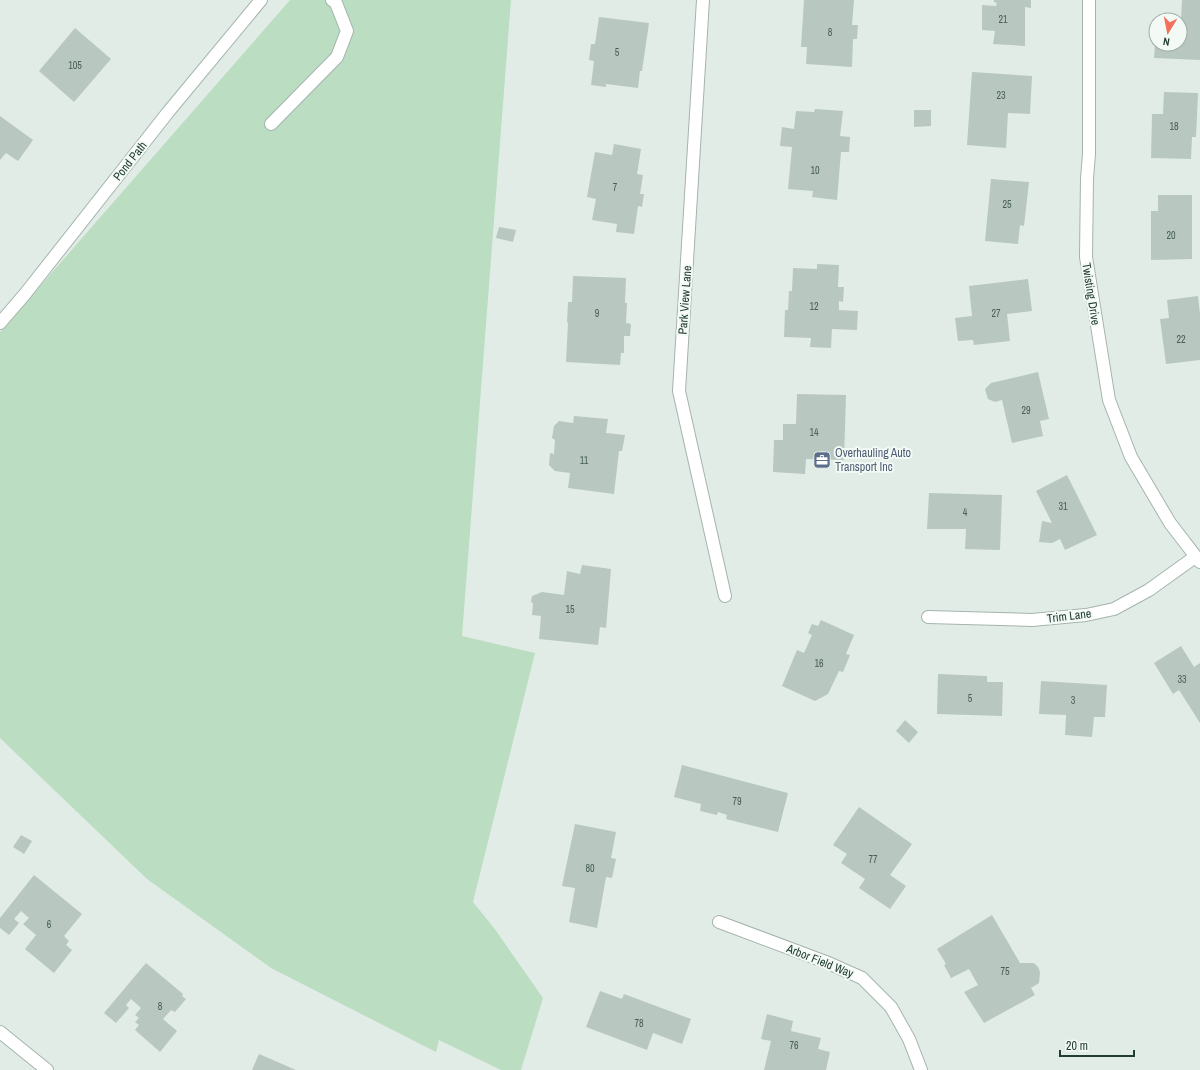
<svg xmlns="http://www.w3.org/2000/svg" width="1200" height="1070" viewBox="0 0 1200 1070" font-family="'Archivo Narrow',sans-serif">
<rect width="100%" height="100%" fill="#e2ece7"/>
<!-- green -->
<polygon fill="#bbddc1" points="290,0 511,0 462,636 535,653 473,902 494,928 543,998 521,1070 501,1070 439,1040 436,1052 271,968 147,879 0,738 0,332"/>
<!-- building -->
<g fill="#b8c7bf">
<polygon points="804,0 854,0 852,25 858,25 857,39 853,39 852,67 806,64 807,47 801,47"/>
<polygon points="994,0 1031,0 1031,8 1025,7 1025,46 993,44 995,31 982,30 982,5 996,6 997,3 994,2"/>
<polygon points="1182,0 1200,0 1200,60 1154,58 1155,44 1180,44"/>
<polygon points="599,17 649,23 642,71 640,71 638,88 606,84 606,87 591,85 594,61 589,60 591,44 595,44"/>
<polygon points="75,28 111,59 74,102 39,71"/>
<polygon points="972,72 1032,76 1030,114 1008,113 1006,148 967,145"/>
<polygon points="1164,92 1198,93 1196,137 1192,137 1191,159 1151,158 1152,114 1163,114"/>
<polygon points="815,109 843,111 840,136 850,137 849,152 841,152 837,200 812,197 813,191 788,189 792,147 780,146 782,127 794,129 796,111 814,112"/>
<polygon points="914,110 931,110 931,126 914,127"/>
<polygon points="0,116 33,140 18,161 6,153 0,160"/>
<polygon points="614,144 641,149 637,174 643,175 640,194 644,194 642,207 638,206 634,234 616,232 617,224 592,220 596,199 587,197 595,152 612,155"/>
<polygon points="991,179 1029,182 1024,226 1020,225 1018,244 985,241"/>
<polygon points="1158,195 1192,195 1192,259 1151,260 1151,211 1158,211"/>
<polygon points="499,227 516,230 513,242 496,238"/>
<polygon points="817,264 839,265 838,287 844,287 843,302 839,301 839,310 858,311 857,330 832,329 831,348 810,347 811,338 784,337 785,310 788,310 789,291 792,291 793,268 817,269"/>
<polygon points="573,276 626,278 625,303 627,303 626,323 631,324 630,336 624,336 624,353 621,353 620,365 566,362 568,323 567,322 568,302 572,302"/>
<polygon points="1028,279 1032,311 1007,314 1010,341 974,345 973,340 958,341 955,318 972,316 969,286"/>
<polygon points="1198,296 1200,314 1200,360 1166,364 1160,319 1169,318 1167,300"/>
<polygon points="1038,372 1049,419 1040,421 1043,436 1012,443 1002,400 995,402 988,399 985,389 991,383"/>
<polygon points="797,394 846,395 844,460 806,459 805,474 773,472 774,440 783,440 783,424 796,424"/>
<polygon points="574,416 608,419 606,433 625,435 622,451 619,451 614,494 568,488 570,473 555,471 549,465 550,453 554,454 555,440 552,438 554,426 559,421 573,423"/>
<polygon points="1067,475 1097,535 1065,550 1060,539 1052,543 1039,542 1042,521 1052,523 1036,491"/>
<polygon points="929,493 1002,495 1000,550 965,549 966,529 927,529"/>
<polygon points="582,565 611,569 606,628 600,627 598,645 539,639 541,616 532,615 533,603 531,602 532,596 542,592 564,595 567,571 580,574"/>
<polygon points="821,620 854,635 846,654 850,655 843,672 839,671 828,694 815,701 782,686 797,650 804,653 812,635 808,633 812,624 818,626"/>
<polygon points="1181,646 1194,667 1200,663 1200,723 1179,690 1173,694 1154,663"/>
<polygon points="938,674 987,676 987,682 1003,682 1002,716 937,714"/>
<polygon points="1041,681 1107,685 1105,717 1094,717 1092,737 1065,735 1066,715 1039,714"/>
<polygon points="905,720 918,732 909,743 896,731"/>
<polygon points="682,765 788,793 778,832 726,819 727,815 718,812 717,815 700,811 701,804 674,797"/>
<polygon points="859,807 912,844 890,875 906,886 890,909 859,888 865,879 841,863 847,854 833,845"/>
<polygon points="575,824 616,832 611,858 616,859 612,878 606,877 597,928 569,922 575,888 562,886"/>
<polygon points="21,835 32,841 24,854 13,847"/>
<polygon points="34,875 82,914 64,936 69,941 66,945 72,950 54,973 25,949 36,935 23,924 29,918 21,911 14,919 19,923 9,935 0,928 0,918"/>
<polygon points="992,915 1020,963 1034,963 1038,967 1040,972 1039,983 1031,988 1035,995 984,1023 964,992 978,985 969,969 951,978 944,965 946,964 937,949"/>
<polygon points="146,963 183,994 182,996 186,999 175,1012 171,1010 163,1019 177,1031 160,1052 135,1030 139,1025 135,1022 139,1018 135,1015 141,1008 131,999 126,1005 129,1008 116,1023 104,1013"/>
<polygon points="600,991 622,999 624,994 691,1019 682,1044 653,1033 647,1050 586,1027"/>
<polygon points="767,1014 793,1021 791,1031 821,1038 818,1049 830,1052 826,1070 764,1070 771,1041 761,1039"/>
<polygon points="259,1054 296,1070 252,1070"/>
</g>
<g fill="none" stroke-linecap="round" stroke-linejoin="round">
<defs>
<g id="minor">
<polyline points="703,0 679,391 725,596"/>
<polyline points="1089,0 1089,154 1087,178 1086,257 1109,400 1131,457 1170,523 1200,562"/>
<polyline points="271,124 337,57 347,31 336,3 332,0"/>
<polyline points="0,323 25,294 169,111 261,0"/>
<polyline points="928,617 1032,620 1086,615 1114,609 1149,590 1195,557"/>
<polyline points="719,922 826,962 862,978 891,1007 909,1039 921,1070"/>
<polyline points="0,1032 47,1070"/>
</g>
</defs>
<!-- minor casing -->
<use href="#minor" stroke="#a5b4ad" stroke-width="14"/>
<!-- minor -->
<use href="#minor" stroke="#fff" stroke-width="12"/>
</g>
<!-- icons -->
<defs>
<symbol id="office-square" viewBox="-11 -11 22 22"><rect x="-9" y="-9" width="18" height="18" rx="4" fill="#5c6f8a" stroke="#f3f9f5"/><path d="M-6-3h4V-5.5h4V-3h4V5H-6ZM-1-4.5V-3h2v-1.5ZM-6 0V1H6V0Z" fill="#fff"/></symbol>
</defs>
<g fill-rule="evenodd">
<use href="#office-square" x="812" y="450" width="20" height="20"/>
</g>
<g text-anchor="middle" stroke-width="4" stroke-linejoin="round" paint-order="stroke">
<!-- number labels -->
<g font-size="10" fill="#486056">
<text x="1003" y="23">21</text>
<text x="830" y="36">8</text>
<text x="617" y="56">5</text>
<text x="75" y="69">105</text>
<text x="1001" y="99">23</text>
<text x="1174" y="130">18</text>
<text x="815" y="174">10</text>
<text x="615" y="191">7</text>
<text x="1007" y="208">25</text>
<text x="1171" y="239">20</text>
<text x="814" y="310">12</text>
<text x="597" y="317">9</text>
<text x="996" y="317">27</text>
<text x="1181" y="343">22</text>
<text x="1026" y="414">29</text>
<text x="814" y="436">14</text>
<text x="584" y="464">11</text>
<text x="1063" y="510">31</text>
<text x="965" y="516">4</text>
<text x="570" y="613">15</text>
<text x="819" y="667">16</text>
<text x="1182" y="683">33</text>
<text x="970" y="702">5</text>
<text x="1073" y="704">3</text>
<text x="737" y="805">79</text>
<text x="873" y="863">77</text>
<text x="590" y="872">80</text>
<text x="49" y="928">6</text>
<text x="1005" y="975">75</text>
<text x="160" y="1010">8</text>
<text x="639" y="1027">78</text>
<text x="794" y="1049">76</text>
</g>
<!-- street labels -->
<g font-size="12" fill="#223d33" stroke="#f3f9f5">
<text transform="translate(130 161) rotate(-52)" y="4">Pond Path</text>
<text transform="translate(1091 294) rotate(81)" y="4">Twisting Drive</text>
<text transform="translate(685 300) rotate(-86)" y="4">Park View Lane</text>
<text transform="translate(1069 616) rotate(-7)" y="4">Trim Lane</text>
<text transform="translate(820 961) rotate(22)" y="4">Arbor Field Way</text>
</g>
<!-- service labels -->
<g font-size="12" fill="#4e5e75" stroke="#f3f9f5" text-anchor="start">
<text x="835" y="457">Overhauling Auto<tspan x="835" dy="14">Transport Inc</tspan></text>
</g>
</g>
<!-- north arrow -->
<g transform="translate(1168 32) rotate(190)"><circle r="19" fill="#f3f9f5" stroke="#9faea7"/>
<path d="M0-3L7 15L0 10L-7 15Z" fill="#f1715c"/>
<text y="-6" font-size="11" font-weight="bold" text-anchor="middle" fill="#223d33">N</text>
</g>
<!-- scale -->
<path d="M1060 1050v6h74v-6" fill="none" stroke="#223d33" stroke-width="2"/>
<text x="1066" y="1050" font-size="12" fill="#223d33" stroke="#f3f9f5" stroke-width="3" paint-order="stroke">20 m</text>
</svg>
